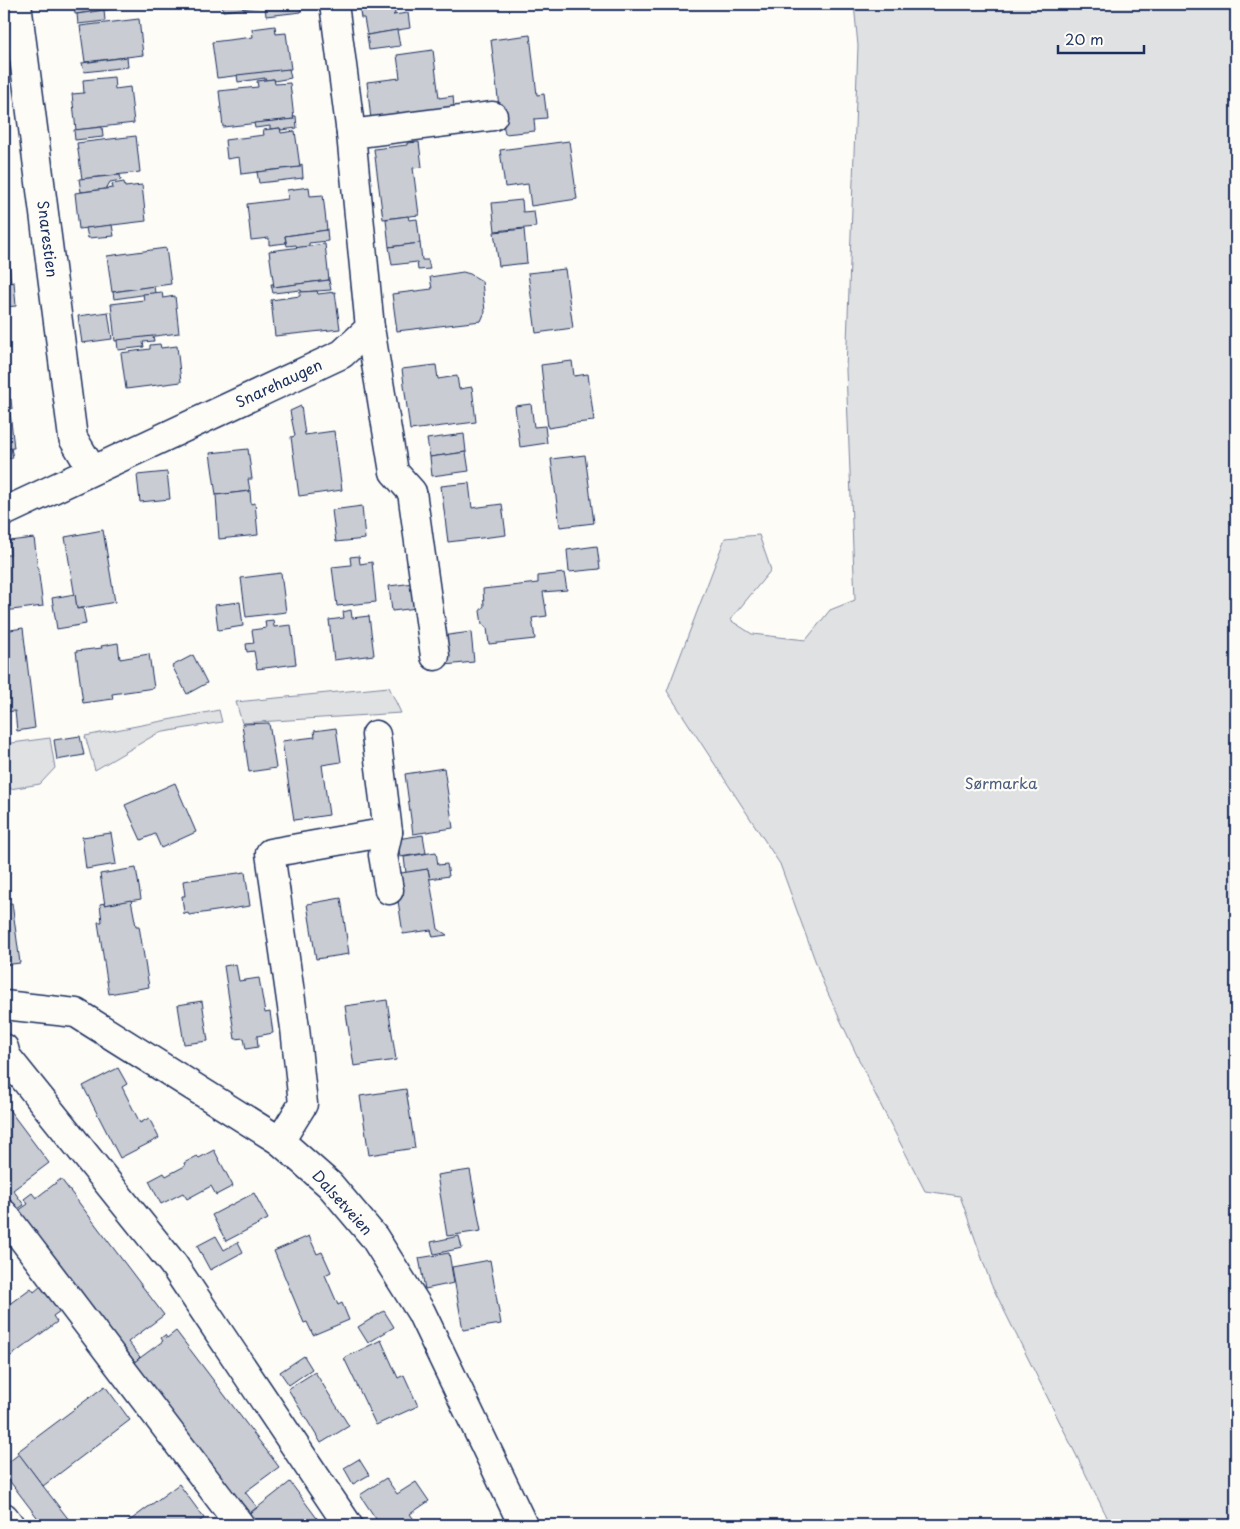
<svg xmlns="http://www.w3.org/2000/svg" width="1240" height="1529" viewBox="0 0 1240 1529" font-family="'Playpen Sans',sans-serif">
<rect width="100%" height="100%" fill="#fdfcf7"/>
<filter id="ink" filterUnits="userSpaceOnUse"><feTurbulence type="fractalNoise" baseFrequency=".02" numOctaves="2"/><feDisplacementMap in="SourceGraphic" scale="10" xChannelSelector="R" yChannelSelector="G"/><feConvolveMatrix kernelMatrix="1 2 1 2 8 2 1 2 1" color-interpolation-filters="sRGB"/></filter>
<g filter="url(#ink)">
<!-- green -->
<g fill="#e0e1e3" stroke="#7e88a0">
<polygon points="854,4 1236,4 1236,1525 1111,1525 991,1284 960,1196 925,1191 875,1094 824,985 780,864 667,691 725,538 759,535 771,570 730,620 752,634 806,640 830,610 855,600 846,370 858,46"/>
<polygon points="389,687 401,713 242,723 236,702"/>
<polygon points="219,710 222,722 158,733 95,770 85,736"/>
<polygon points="50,738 55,768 40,784 4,790 4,744"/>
</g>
<!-- building -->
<g fill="#c9ccd3" stroke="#1b2f5e">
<polygon points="74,4 137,4 137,6 75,14"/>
<polygon points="222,4 282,4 223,11"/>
<polygon points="282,4 300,4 301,12 266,16 265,6"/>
<polygon points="359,4 394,4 395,14 393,15 408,13 410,28 367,35 364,18 361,18"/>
<polygon points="104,10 105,21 78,24 77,14"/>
<polygon points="139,19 143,55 85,62 80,26"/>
<polygon points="275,26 276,34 286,33 291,69 217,78 212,42 253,37 252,29"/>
<polygon points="397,30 400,46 369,50 367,35"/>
<polygon points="530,35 537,95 544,94 547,118 534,119 535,131 505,134 503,123 501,123 491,40"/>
<polygon points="433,50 439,98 453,96 454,107 440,108 440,111 371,120 367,82 400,78 397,55"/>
<polygon points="127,57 128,67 84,72 82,63"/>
<polygon points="289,69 291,78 274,81 274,79 265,80 265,78 238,82 237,75"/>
<polygon points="114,77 115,89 130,87 134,123 76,130 72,94 84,93 83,80"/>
<polygon points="274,79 275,84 290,83 294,119 223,127 219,91 258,87 257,81"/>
<polygon points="293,116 296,116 297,128 281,130 280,128 270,129 270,126 255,128 254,123 294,119"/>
<polygon points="102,127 103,137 75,140 74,130"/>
<polygon points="280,128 281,133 295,131 300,167 241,174 239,157 227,159 225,140 264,135 263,130"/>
<polygon points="136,136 140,172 82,179 77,143"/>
<polygon points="569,141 577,199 531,206 528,184 505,187 500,150"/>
<polygon points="419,142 422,167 413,168 419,215 383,219 374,149 407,145 407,143"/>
<polygon points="302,164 303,178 259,183 257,172 300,167 300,165"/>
<polygon points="120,175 121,180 110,182 106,189 81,192 79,179"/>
<polygon points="124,182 125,187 142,185 146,221 79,229 75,193 113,188 112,184"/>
<polygon points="309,187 310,196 323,195 327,230 285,236 286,243 269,245 269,238 251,240 247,204 288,199 287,190"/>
<polygon points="522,200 523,212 534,211 536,227 495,231 492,203"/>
<polygon points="408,216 409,220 417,219 420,243 389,247 386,219"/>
<polygon points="112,225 114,236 88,238 86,228"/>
<polygon points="524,229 527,263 499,266 494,232"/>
<polygon points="327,230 328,241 309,243 309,246 297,248 296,245 287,246 285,236"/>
<polygon points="8,233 9,243 4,244 4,234"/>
<polygon points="420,243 422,260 428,260 430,269 418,270 417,262 392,265 389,247"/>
<polygon points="325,244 329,280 274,287 269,251"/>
<polygon points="7,246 11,283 4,284 4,247"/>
<polygon points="166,248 171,284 112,292 107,256"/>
<polygon points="565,269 573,328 536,333 528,273"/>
<polygon points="463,272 470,274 482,281 485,312 481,321 397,331 392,294 432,289 430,277"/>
<polygon points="329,280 331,290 302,292 301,290 273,293 271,284 273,284 274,287"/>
<polygon points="14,282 16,306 4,307 4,284"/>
<polygon points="154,286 155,293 114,299 113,292"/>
<polygon points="317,291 318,294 335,292 340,329 275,336 271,300 300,296 300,292"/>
<polygon points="162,292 163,298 175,296 179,333 115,341 111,304 144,300 143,294"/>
<polygon points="108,312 112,339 82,343 78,316"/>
<polygon points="153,336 154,341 143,342 144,347 118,350 117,340"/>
<polygon points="160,344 161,348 177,346 181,382 126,389 121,353 150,349 150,345"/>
<polygon points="572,361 574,376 588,374 594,421 567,424 567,425 548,428 541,365"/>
<polygon points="4,365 8,399 4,400"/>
<polygon points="436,365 438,379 457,376 459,389 472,387 476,422 410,430 402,369"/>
<polygon points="11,399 12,409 4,410 4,400"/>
<polygon points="531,404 534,427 545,426 547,443 520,447 515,406"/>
<polygon points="301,406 305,435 334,431 342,490 299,496 291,437 295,436 290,411"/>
<polygon points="10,412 14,448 4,449 4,413"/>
<polygon points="464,434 466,452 430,457 427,439"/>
<polygon points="11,448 13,458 4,459 4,449"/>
<polygon points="248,449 252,479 248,479 250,491 216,495 210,453"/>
<polygon points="466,452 469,471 432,476 430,457"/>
<polygon points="585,455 594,523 560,527 551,459"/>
<polygon points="167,472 170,499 140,502 137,475"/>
<polygon points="469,483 472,508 502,504 506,535 448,542 441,486"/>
<polygon points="250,491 251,504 255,503 258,535 219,539 216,495"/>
<polygon points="362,506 365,539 336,542 332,510"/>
<polygon points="103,530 115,602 77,609 65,537"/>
<polygon points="34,538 43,606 4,611 4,555 10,555 9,541"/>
<polygon points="597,546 600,569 569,572 567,550"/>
<polygon points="359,556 360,564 372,562 376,602 337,606 332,567 351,565 350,557"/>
<polygon points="281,573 286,612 246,617 241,578"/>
<polygon points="564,573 567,590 543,592 547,616 532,618 535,639 489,644 487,628 482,624 480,611 484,606 483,589 538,583 538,576"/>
<polygon points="414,583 417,608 392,611 389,586"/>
<polygon points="75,594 77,609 83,608 86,624 57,629 52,598"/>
<polygon points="240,602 243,626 218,630 215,605"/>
<polygon points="351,610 352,618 369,616 374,655 334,660 329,620 344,618 343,612"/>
<polygon points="273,620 274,627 291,625 296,664 257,669 254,651 247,652 246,644 254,643 252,630 266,628 265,621"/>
<polygon points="23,628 35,728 17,731 15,711 4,712 4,631"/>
<polygon points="471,632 474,662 445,665 441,636"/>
<polygon points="118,643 120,659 149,654 154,688 112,694 113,699 83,703 76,651 102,648 101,646"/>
<polygon points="193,655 207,683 187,694 172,666"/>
<polygon points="269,723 276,768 249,772 242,724"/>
<polygon points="336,728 341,762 322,765 329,815 294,820 282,741 315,737 314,731"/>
<polygon points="80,736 84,755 57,760 54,740"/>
<polygon points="444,768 453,828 413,834 405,774"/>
<polygon points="175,783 196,832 161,848 155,834 141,840 125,805"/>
<polygon points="111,833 116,864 86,869 82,837"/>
<polygon points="423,835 426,853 400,857 397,839"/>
<polygon points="436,852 438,865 447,864 449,876 430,879 428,869 406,873 404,857"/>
<polygon points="136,868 141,899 105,905 100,874"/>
<polygon points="428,869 438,929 447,935 433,937 431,930 403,934 394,874"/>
<polygon points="245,872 250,906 189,915 188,913 184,914 182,896 185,896 183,881"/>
<polygon points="341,898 349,954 316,959 307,904"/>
<polygon points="131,900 136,926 139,926 149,987 109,994 98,922 102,922 100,904 105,903 105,905"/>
<polygon points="12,903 20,963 4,965 4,904"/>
<polygon points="236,964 239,981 259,978 265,1013 270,1012 273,1033 257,1036 258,1047 246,1049 244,1038 235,1039 224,966"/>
<polygon points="387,1000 396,1060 354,1066 345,1006"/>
<polygon points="202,1001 208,1041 184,1044 178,1005"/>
<polygon points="118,1068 127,1084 122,1087 140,1123 149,1118 159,1138 120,1158 83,1086"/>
<polygon points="406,1089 415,1148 369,1155 360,1096"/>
<polygon points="4,1103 49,1163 13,1190 24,1205 18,1209 4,1192"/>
<polygon points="214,1150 233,1186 216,1195 211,1186 187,1199 183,1193 161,1204 149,1181 164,1173 166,1176 185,1166 184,1163 197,1156 199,1158"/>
<polygon points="470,1170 481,1231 447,1236 437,1175"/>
<polygon points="61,1179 164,1315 128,1342 140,1357 135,1362 123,1346 121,1347 18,1211 28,1204 24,1199 32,1193 36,1198"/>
<polygon points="254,1193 268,1219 226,1241 212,1215"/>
<polygon points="216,1236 224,1250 238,1242 243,1252 210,1270 197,1246"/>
<polygon points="309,1236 317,1254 322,1252 331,1272 325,1275 338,1305 342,1303 349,1320 313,1335 307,1322 304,1323 274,1251"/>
<polygon points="459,1236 462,1248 434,1254 431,1242"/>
<polygon points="449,1253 454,1283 425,1289 419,1258"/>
<polygon points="490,1260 501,1324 463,1330 452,1267"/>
<polygon points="41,1286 60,1311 53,1316 57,1322 4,1361 4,1308 31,1288 34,1292"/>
<polygon points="384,1311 394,1327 368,1343 358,1327"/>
<polygon points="176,1331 279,1467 245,1492 257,1507 250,1513 238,1498 236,1499 133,1363 163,1341 161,1338 165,1335 167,1338"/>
<polygon points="381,1340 398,1378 404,1375 418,1406 376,1425 344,1358"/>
<polygon points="304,1356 312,1369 289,1385 280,1372"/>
<polygon points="315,1372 349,1426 321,1443 288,1389"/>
<polygon points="105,1386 130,1420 43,1486 17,1452"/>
<polygon points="19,1454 43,1486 73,1525 43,1525 5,1475 4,1476 4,1463 5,1465"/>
<polygon points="359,1459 369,1475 353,1484 344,1468"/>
<polygon points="386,1478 397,1494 416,1482 429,1501 410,1514 418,1525 380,1525 360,1495"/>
<polygon points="290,1482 322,1525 256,1525 248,1515"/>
<polygon points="179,1484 204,1518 195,1525 124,1525"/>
</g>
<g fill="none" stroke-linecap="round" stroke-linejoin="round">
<defs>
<g id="street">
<polyline points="17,4 73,438 92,470"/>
<polyline points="334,4 351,134"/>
<polyline points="370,328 394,472 412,492 435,656"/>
<polyline points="4,512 342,354 370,328 351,134 493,116"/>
<polyline points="376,735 388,832 383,855 389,890"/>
<polyline points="4,1005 76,1013 280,1141 330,1185 374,1237 421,1312 523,1525"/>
<polyline points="4,1048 6,1056 173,1264 348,1525"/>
<polyline points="280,1141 303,1104 295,1028 270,853 388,832"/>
<polyline points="4,1214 240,1525"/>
<polyline points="4,1517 10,1525"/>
</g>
</defs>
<!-- street casing -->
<use href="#street" stroke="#1b2f5e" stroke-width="31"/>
<!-- street -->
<use href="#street" stroke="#fdfcf7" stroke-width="28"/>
</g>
</g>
<g text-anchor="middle" stroke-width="4.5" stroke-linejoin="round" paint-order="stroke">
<!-- street labels -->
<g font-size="15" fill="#1b2f5e" stroke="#fdfcf7">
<text transform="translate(47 239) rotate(83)" y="5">Snarestien</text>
<text transform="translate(279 384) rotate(-25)" y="5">Snarehaugen</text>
<text transform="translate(342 1203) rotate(48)" y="5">Dalsetveien</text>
</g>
<!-- park labels -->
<g font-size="15" fill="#4c5c7f" stroke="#fdfcf7">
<text x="1001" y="789">Sørmarka</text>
</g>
</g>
<!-- margin -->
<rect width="1240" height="1529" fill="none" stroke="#fdfcf7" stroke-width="20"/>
<rect x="10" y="10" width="1220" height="1509" fill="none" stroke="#1b2f5e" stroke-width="2" filter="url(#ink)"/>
<!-- scale -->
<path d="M1058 45v8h86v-8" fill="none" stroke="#1b2f5e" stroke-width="2.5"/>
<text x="1065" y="45" font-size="15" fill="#1b2f5e" stroke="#fdfcf7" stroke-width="4" paint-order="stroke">20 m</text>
</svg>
